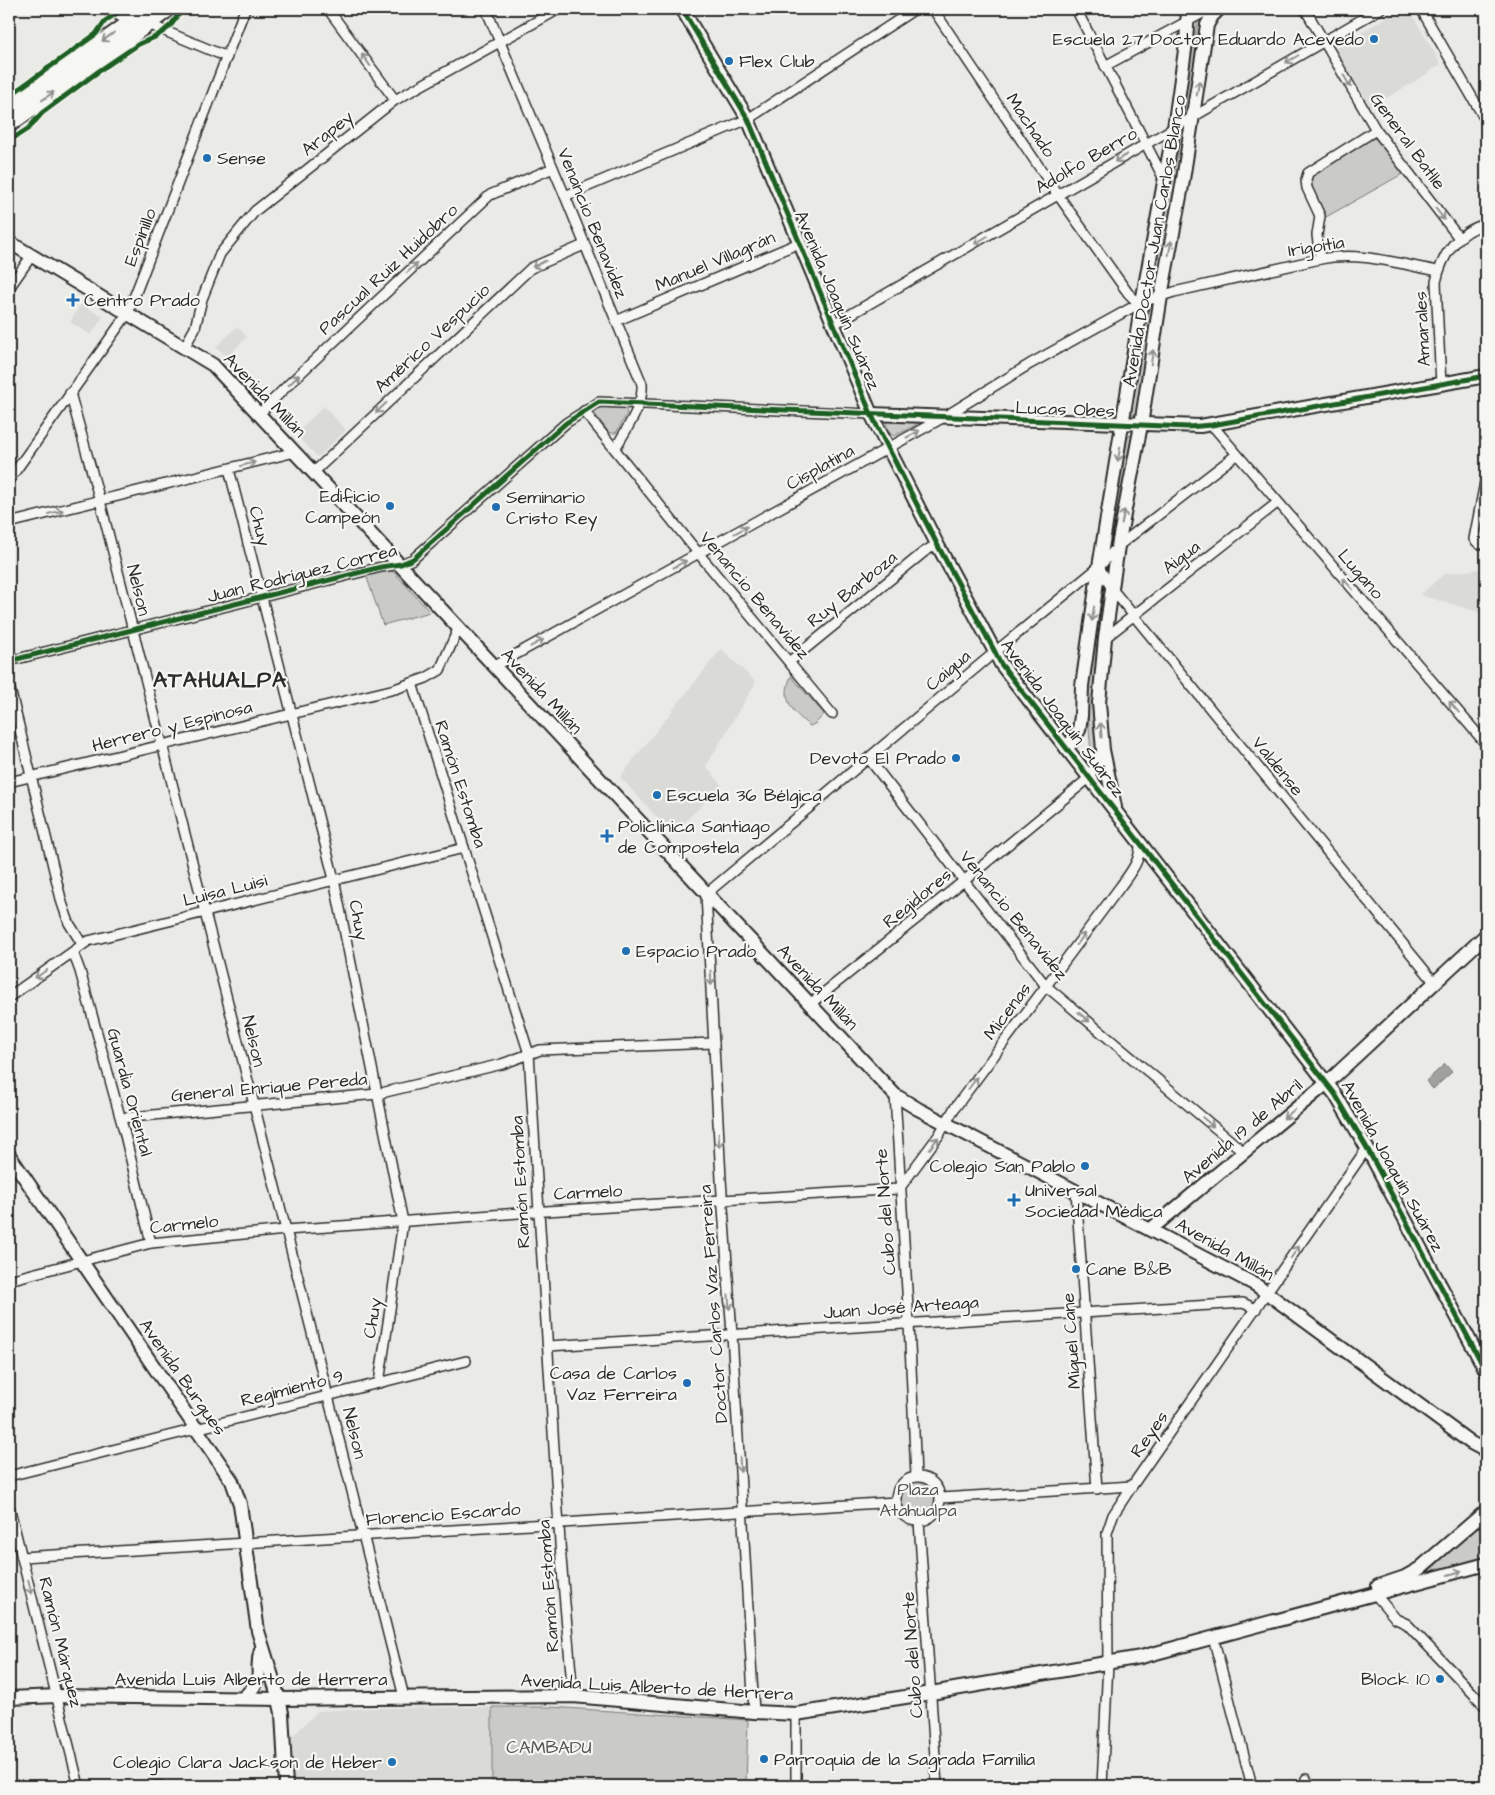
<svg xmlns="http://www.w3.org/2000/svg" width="1495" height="1795" viewBox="0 0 1495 1795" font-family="'Architects Daughter',sans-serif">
<rect width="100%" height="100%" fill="#eaeae6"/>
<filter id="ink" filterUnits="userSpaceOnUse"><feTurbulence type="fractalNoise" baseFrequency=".02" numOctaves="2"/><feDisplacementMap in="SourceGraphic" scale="10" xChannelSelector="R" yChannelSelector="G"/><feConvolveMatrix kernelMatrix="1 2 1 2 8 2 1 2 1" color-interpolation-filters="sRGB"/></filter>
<g filter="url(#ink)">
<!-- built -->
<g fill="#dadad6">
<polygon points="1401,9 1409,9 1441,64 1417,80 1371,107 1334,48"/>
<polygon points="81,304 103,317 91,335 70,322"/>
<polygon points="237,327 247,337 227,357 216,347"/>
<polygon points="324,406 346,430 318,457 295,434"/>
<polygon points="1486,568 1486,614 1420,595 1444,574"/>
<polygon points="721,649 756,682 706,766 722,786 672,834 620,777"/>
<polygon points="492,1707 492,1786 294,1786 292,1737 318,1711 373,1708"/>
</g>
<!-- green -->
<g fill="#cacac7" stroke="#7a7a79">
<polygon points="1204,17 1187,113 1184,114 1182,111 1198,19"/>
<polygon points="1185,132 1179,174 1157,286 1151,285 1178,133"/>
<path d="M1374 138 1380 142 1404 173 1326 217C1322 204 1305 186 1314 173L1370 139Z"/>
<polygon points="1152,305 1153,306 1137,414 1134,415 1131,413 1148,308"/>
<polygon points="601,407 623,407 626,410 627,414 616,433 609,433 595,414 595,410"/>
<path d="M888 420 916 421 917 423 916 425 894 436C889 434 887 428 886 422Z"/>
<polygon points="1130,435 1133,436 1114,537 1112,537 1110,534 1127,439"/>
<polygon points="387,570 394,572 430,612 383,625 366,575"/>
<polygon points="1102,597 1106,600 1093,689 1097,753 1091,753 1086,691 1100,598"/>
<path d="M791 676 824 714 816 723 810 726C800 719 786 705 787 692 787 687 789 681 791 676Z"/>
<circle cx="918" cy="1499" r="19"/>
<polygon points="1486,1519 1486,1559 1426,1574 1428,1572"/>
<polygon points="492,1707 550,1707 748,1720 746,1786 492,1786"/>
</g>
<!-- water -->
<polygon fill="#a1a19e" stroke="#727270" points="1445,1064 1452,1072 1433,1089 1426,1081"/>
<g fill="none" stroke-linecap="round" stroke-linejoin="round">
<defs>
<g id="street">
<polyline points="105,9 130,21"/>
<polyline points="328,9 395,100"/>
<path d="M486 9 565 196 642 384C644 405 625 431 615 449"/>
<polyline points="933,9 1058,195 1128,293 1134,299 1142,302"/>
<polyline points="1076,9 1164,179"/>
<polyline points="1305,9 1376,130 1459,238"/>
<polyline points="1421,9 1486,121"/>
<polyline points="148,24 227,57"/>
<polyline points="1105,66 1210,9"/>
<polyline points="565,196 748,119 915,9"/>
<polyline points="1320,259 1317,235 1320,216 1307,188 1306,180 1308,173 1376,130"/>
<polyline points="9,288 32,255"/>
<polyline points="616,321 799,243"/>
<polyline points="834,324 1380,9"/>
<polyline points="185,346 195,328 202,299 220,254 255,211 395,100 559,9"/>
<path d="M1441 385 1436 282C1442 254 1458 231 1486 224"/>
<polyline points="70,393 100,501 286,1230 404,1697"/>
<polyline points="584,411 699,554 832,714"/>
<polyline points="259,414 289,384 490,195 553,168"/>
<polyline points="1212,425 1486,744"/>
<polyline points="229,469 334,879 403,1222 379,1383"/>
<polyline points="314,472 531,268 584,245"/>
<polyline points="1486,477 1474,539 1479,544 1486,543"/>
<polyline points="9,480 128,313 245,9"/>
<polyline points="9,523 295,452"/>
<polyline points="1099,567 1112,589 1435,983"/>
<polyline points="1105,638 1277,503"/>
<polyline points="9,661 381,567 401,564 413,559 566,423 599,402 871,414"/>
<polyline points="789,662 924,552 937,544"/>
<path d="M495 666 944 417 1030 364 1142 302 1174 292 1320 259C1359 251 1399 264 1438 271"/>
<polyline points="412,683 529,1054 561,1558 573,1696"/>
<polyline points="9,685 62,903 69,923 82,944"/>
<polyline points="869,759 1046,986 1244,1152"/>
<polyline points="9,782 395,689 426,678 440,670 459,627"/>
<polyline points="73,952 80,971 124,1131 151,1243"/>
<polyline points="9,997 88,941 464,848"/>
<polyline points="810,1004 965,880 1089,778 1103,750"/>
<polyline points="895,1095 909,1323 916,1476"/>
<polyline points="121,1118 377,1094 502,1064 540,1050 714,1043"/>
<path d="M899 1189 939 1135 954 1109 1120 887C1130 873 1141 861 1140 843"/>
<polyline points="1076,1191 1097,1489"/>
<polyline points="9,1280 151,1243 286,1230 546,1211 899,1189"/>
<polyline points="548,1346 1243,1303 1256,1309"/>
<polyline points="9,1476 466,1361"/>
<circle cx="918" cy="1499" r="22"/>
<polyline points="941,1498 1132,1486"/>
<polyline points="9,1506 79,1786"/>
<polyline points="919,1521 937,1786"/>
<polyline points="22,1557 896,1502"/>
<polyline points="1375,1594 1396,1619 1407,1624 1486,1707"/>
<polyline points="1213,1637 1252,1786"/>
<polyline points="754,1712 732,1334 721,1179 706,894 995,652 1099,567 1118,546 1236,455"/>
<polyline points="1306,1779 1309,1786"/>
<polyline points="155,1786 161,1786"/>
<polyline points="796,1786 796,1714"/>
<polyline points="1102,1786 1108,1663 1107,1533 1113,1515 1132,1486 1367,1148"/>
</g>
<g id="secondary">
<polyline points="682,9 748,119 871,414 937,544 995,652 1001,664 1335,1094 1367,1148 1486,1371"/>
<polyline points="9,242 213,365 895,1095 918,1109 1256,1285 1471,1443 1486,1451"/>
<polyline points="871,414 1200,426 1486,376"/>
<polyline points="1067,749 1079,730 1081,716 1082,686 1099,567 1142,302 1174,128 1186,43 1188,9"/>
<polyline points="1115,807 1103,750 1099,703 1105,638 1118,546 1141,425 1161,296 1182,186 1207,25 1212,16 1219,9"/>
<polyline points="9,1155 232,1481 240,1504 258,1631 279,1699 282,1713 286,1786"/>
<polyline points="1151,1229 1327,1083 1486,935"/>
<polyline points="1378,1586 1405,1577 1419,1569 1486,1511"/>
<polyline points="9,1698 58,1696 279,1699 573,1696 754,1712 796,1714 931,1693 1141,1657 1486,1564"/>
<path d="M243 1698C269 1675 253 1675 261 1650"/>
</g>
<g id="primary">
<polyline points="9,109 148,9"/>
<polyline points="9,125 169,9"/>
</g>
</defs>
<!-- street casing -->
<use href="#street" stroke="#2b2b2b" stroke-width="12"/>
<!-- secondary casing -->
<use href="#secondary" stroke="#2b2b2b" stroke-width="16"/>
<!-- primary casing -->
<use href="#primary" stroke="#2b2b2b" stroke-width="18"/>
<!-- street -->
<use href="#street" stroke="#f6f6f2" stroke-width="9"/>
<!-- secondary -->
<use href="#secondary" stroke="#f6f6f2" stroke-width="12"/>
<!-- primary -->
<use href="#primary" stroke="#f6f6f2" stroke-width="14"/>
<defs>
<g id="cycleway">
<polyline points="682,9 748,119 871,414 937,544 995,652 1001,664 1335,1094 1367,1148 1486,1371"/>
<polyline points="9,96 96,34 105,21 123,9"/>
<polyline points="9,141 29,128 42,113 99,71 139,44 155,37 164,31 171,25 179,14 187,9"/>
<polyline points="9,661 381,567 401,564 413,559 566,423 599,402 1188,427 1212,425 1486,376"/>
</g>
</defs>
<!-- cycleway casing -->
<use href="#cycleway" stroke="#f6f6f2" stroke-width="8"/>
<!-- cycleway -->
<use href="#cycleway" stroke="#1b5e20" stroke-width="5"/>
</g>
<!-- one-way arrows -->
<defs><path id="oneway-shaft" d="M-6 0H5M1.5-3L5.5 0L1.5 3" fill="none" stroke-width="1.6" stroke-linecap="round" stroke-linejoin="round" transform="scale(1.25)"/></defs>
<g stroke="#90908e">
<use href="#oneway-shaft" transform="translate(108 37) rotate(144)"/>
<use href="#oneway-shaft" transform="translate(1292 59) rotate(150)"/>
<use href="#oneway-shaft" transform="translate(366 60) rotate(-126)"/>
<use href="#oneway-shaft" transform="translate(1347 81) rotate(60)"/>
<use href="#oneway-shaft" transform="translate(1198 88) rotate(-81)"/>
<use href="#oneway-shaft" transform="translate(48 96) rotate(-36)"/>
<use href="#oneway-shaft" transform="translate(1121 158) rotate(150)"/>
<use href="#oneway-shaft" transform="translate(1440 214) rotate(52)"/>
<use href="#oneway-shaft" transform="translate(981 240) rotate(150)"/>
<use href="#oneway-shaft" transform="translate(1170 248) rotate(-79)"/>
<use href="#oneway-shaft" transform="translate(539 264) rotate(154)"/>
<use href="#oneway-shaft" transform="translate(412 268) rotate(-43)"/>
<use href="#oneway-shaft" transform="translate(1152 357) rotate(-81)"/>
<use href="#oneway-shaft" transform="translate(294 380) rotate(-44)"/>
<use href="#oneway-shaft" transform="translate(381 408) rotate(136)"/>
<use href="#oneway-shaft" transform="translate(913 434) rotate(-28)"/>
<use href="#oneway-shaft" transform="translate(1119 454) rotate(100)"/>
<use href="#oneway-shaft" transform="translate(248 464) rotate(-15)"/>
<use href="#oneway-shaft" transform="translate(56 512) rotate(-14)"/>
<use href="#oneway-shaft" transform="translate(1123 517) rotate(-79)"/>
<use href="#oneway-shaft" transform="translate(741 530) rotate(-29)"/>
<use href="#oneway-shaft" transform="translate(680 564) rotate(-29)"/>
<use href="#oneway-shaft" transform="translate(1348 584) rotate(-131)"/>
<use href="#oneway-shaft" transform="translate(1093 614) rotate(98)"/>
<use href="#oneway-shaft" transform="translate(537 643) rotate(-29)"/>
<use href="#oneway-shaft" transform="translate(1454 707) rotate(-131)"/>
<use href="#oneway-shaft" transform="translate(1101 730) rotate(-94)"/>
<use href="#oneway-shaft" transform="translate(1081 939) rotate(-54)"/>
<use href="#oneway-shaft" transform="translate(41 974) rotate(145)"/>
<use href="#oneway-shaft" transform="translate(711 978) rotate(87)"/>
<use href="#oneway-shaft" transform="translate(1084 1017) rotate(40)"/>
<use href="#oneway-shaft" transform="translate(973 1083) rotate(-53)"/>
<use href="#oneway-shaft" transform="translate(1289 1114) rotate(140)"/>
<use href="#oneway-shaft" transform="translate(1208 1122) rotate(40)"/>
<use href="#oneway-shaft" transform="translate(719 1140) rotate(87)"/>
<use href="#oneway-shaft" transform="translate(934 1143) rotate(-54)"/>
<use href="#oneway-shaft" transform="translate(1295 1252) rotate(-56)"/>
<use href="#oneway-shaft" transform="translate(729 1302) rotate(86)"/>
<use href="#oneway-shaft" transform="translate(740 1465) rotate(87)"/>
<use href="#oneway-shaft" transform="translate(1455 1573) rotate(-16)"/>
<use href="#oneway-shaft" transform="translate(30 1587) rotate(76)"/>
</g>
</g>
<!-- markers -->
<g fill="#1f6fb2" stroke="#f6f6f2" stroke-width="2">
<circle cx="1374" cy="39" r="5"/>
<circle cx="729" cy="61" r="5"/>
<circle cx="207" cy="158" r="5"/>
<path d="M70.5 292.5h5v5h5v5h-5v5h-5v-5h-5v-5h5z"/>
<circle cx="390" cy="506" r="5"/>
<circle cx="496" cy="507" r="5"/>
<circle cx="956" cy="758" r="5"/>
<circle cx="657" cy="795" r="5"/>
<path d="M604.5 828.5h5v5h5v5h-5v5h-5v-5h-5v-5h5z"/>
<circle cx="626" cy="951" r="5"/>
<circle cx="1085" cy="1166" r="5"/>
<path d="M1011.5 1192.5h5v5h5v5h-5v5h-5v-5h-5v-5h5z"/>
<circle cx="1076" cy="1269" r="5"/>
<circle cx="687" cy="1383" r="5"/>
<circle cx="1440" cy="1679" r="5"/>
<circle cx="764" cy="1759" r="5"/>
<circle cx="392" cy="1762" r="5"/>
</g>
<g text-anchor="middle" stroke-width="4.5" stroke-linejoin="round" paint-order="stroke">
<!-- poi labels -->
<g font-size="18" fill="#2b2b2b" stroke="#f6f6f2" text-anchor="start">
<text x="1364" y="45" text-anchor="end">Escuela 27 Doctor Eduardo Acevedo</text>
<text x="739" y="67">Flex Club</text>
<text x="217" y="164">Sense</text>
<text x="84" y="306">Centro Prado</text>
<text x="380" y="502" text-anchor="end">Edificio<tspan x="380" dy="21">Campeón</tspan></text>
<text x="506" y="503">Seminario<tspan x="506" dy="21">Cristo Rey</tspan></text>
<text x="946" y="764" text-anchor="end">Devoto El Prado</text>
<text x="667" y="801">Escuela 36 Bélgica</text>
<text x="618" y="832">Policlínica Santiago<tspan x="618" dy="21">de Compostela</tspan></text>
<text x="636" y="957">Espacio Prado</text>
<text x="1075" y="1172" text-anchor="end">Colegio San Pablo</text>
<text x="1025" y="1196">Universal<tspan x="1025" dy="21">Sociedad Médica</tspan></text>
<text x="1086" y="1275">Cane B&amp;B</text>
<text x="677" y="1379" text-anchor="end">Casa de Carlos<tspan x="677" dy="21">Vaz Ferreira</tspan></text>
<text x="1430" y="1685" text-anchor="end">Block 10</text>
<text x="774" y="1765">Parroquia de la Sagrada Familia</text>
<text x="382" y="1768" text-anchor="end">Colegio Clara Jackson de Heber</text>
</g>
<!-- street labels -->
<g font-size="18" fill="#2b2b2b" stroke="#f6f6f2">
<text transform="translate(1031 125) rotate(56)" y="6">Machado</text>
<text transform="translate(327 133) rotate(-39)" y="6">Arapey</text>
<text transform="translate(1408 141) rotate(54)" y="6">General Batlle</text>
<text transform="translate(1086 160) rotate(-30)" y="6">Adolfo Berro</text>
<text transform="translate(593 223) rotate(68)" y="6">Venancio Benavidez</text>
<text transform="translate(140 237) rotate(-69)" y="6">Espinillo</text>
<text transform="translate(1154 241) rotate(-80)" y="6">Avenida Doctor Juan Carlos Blanco</text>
<text transform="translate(1316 246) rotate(-9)" y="6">Irigoitia</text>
<text transform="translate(715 261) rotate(-23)" y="6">Manuel Villagrán</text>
<text transform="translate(388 269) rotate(-43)" y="6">Pascual Ruiz Huidobro</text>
<text transform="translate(838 300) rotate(67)" y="6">Avenida Joaquín Suárez</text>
<text transform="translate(1422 329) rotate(-93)" y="6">Amarales</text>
<text transform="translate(432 338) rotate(-43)" y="6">Américo Vespucio</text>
<text transform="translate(265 395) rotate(46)" y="6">Avenida Millán</text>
<text transform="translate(1065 409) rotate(2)" y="6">Lucas Obes</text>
<text transform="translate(820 467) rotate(-29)" y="6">Cisplatina</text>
<text transform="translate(260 526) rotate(76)" y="6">Chuy</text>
<text transform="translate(1181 557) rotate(-38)" y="6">Aigua</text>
<text transform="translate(302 573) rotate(-14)" y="6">Juan Rodríguez Correa</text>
<text transform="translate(1361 574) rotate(49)" y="6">Lugano</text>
<text transform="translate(852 589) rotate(-39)" y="6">Ruy Barboza</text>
<text transform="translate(139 590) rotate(76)" y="6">Nelson</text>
<text transform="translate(755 595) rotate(50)" y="6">Venancio Benavidez</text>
<text transform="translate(948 670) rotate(-40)" y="6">Caigua</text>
<text transform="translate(542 691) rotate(47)" y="6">Avenida Millán</text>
<text transform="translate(1063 718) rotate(53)" y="6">Avenida Joaquín Suárez</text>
<text transform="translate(172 726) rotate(-14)" y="6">Herrero y Espinosa</text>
<text transform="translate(1278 766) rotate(51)" y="6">Valdense</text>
<text transform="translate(461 784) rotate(72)" y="6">Ramón Estomba</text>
<text transform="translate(225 890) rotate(-14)" y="6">Luisa Luisi</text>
<text transform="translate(917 898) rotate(-39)" y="6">Regidores</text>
<text transform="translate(1014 915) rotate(51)" y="6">Venancio Benavidez</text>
<text transform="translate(359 920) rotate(79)" y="6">Chuy</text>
<text transform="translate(818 987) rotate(47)" y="6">Avenida Millán</text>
<text transform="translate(1007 1011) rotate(-53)" y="6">Micenas</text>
<text transform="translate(254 1041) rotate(76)" y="6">Nelson</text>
<text transform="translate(269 1087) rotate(-5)" y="6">General Enrique Pereda</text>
<text transform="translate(130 1092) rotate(75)" y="6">Guardia Oriental</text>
<text transform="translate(1242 1131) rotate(-40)" y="6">Avenida 19 de Abril</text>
<text transform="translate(1393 1166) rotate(61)" y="6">Avenida Joaquín Suárez</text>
<text transform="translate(520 1182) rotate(-93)" y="6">Ramón Estomba</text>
<text transform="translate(588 1192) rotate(-3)" y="6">Carmelo</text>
<text transform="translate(885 1212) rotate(-94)" y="6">Cubo del Norte</text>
<text transform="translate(184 1224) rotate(-6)" y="6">Carmelo</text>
<text transform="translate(1225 1249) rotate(29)" y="6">Avenida Millán</text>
<text transform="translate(713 1304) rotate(-94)" y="6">Doctor Carlos Vaz Ferreira</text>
<text transform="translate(901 1307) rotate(-4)" y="6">Juan José Arteaga</text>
<text transform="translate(372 1318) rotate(-81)" y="6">Chuy</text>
<text transform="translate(1071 1341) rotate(-94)" y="6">Miguel Cane</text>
<text transform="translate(183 1377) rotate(55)" y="6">Avenida Burgues</text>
<text transform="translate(292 1388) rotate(-14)" y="6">Regimiento 9</text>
<text transform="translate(355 1433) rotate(76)" y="6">Nelson</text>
<text transform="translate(1149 1434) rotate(-55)" y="6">Reyes</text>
<text transform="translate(443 1514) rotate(-4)" y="6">Florencio Escardo</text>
<text transform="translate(548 1586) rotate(-94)" y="6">Ramón Estomba</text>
<text transform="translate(61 1642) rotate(76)" y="6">Ramón Márquez</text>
<text transform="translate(912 1655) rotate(-94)" y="6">Cubo del Norte</text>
<text x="251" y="1685">Avenida Luis Alberto de Herrera</text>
<text transform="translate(657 1687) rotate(3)" y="6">Avenida Luis Alberto de Herrera</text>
</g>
<!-- park labels -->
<g font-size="18" fill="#535352" stroke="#f6f6f2">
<text x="918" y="1495">Plaza<tspan x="918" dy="21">Atahualpa</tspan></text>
<text x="549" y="1753">CAMBADU</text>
</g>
<!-- district labels -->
<g font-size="22" font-weight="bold" letter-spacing="1" fill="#2b2b2b" stroke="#f6f6f2">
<text x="220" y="687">ATAHUALPA</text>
</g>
</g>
<!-- margin -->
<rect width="1495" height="1795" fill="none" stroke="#f6f6f2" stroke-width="30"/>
<rect x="15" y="15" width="1465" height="1765" fill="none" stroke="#2b2b2b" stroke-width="2" filter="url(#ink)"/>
</svg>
